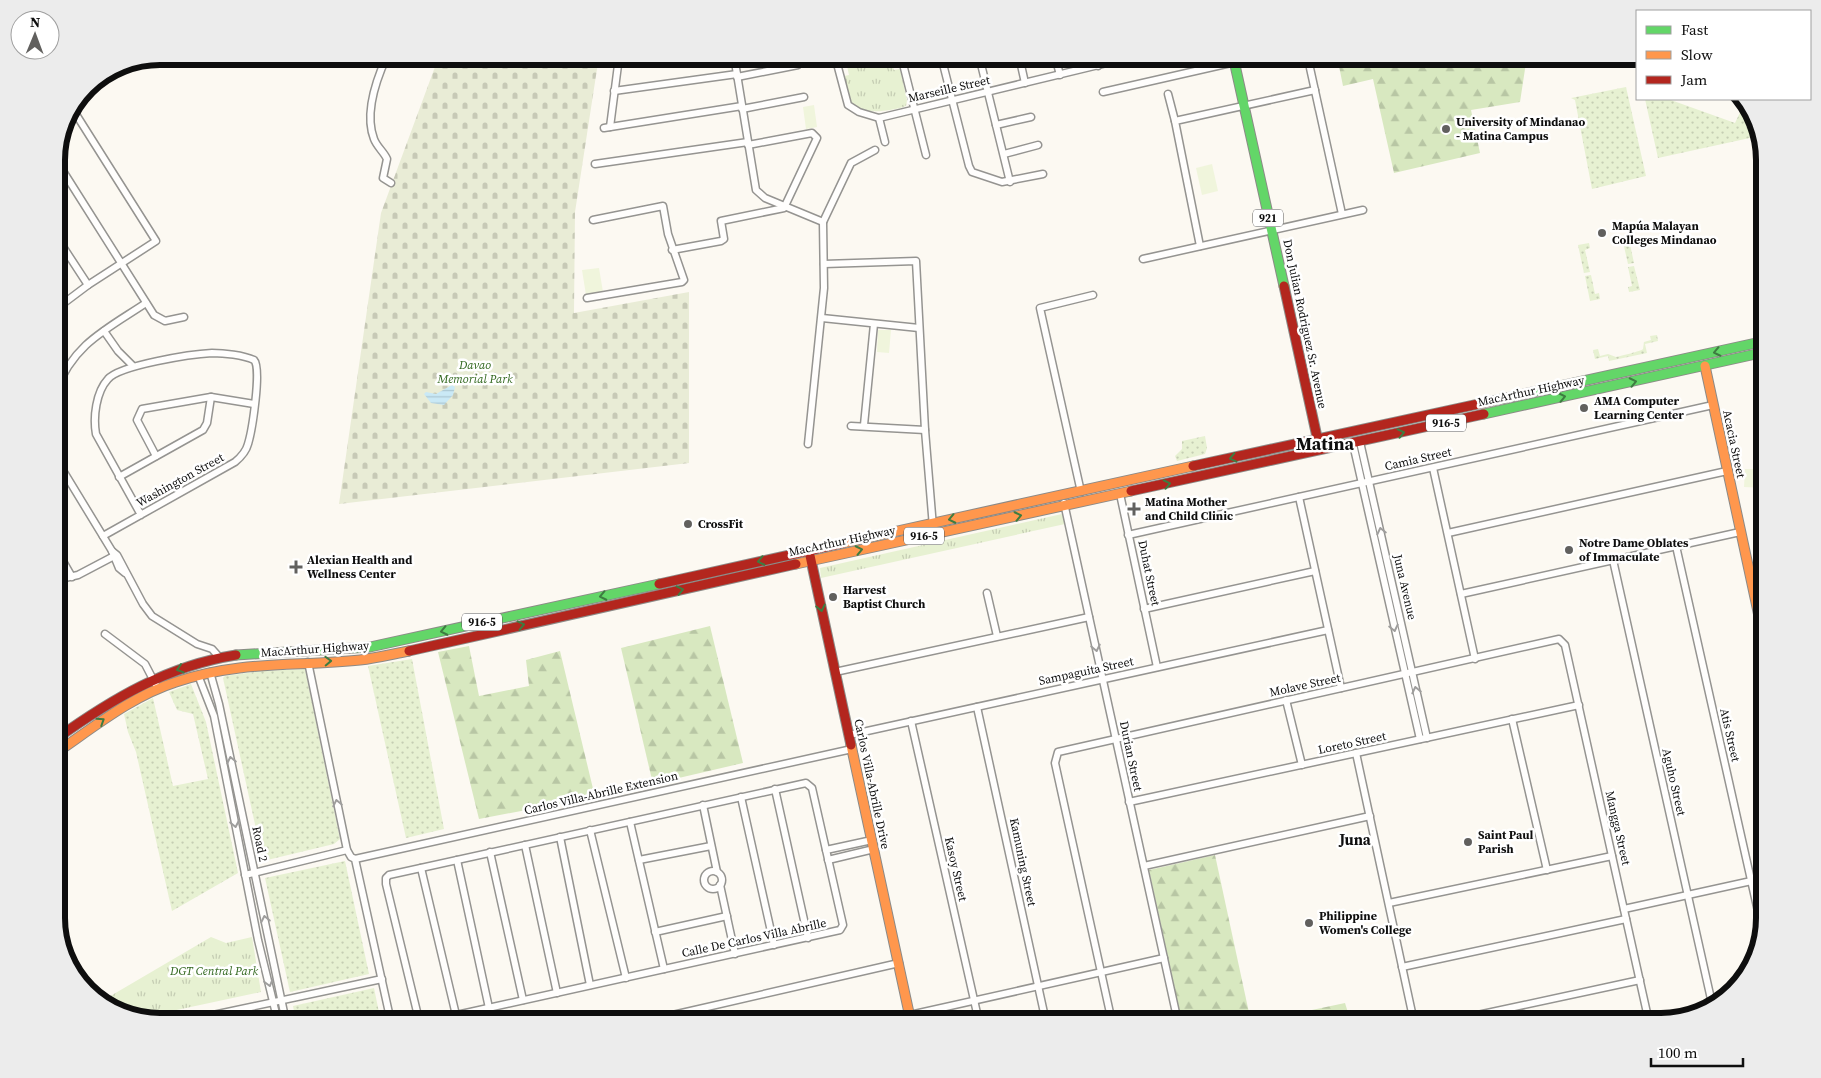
<svg xmlns="http://www.w3.org/2000/svg" width="1821" height="1078" viewBox="0 0 1821 1078" font-family="'Source Serif 4',serif">
<defs>
<pattern id="grass-dots" width="8" height="8" patternUnits="userSpaceOnUse" patternTransform="scale(1.25)"><rect width="8" height="8" fill="#e7f1d2"/><path d="M2 2h.1M6 6h.1" fill="none" stroke="#c5cdb3" stroke-width="1.8" stroke-linecap="round"/></pattern>
<pattern id="forest-firs" width="22" height="20" patternUnits="userSpaceOnUse" patternTransform="scale(1.25)"><rect width="22" height="20" fill="#d8e8c0"/><path d="M5 1l3.5 6h-7zM16 11l3.5 6h-7z" fill="#b8c6a4"/></pattern>
<pattern id="cemetery-stones" width="16" height="16" patternUnits="userSpaceOnUse" patternTransform="scale(1.25)"><rect width="16" height="16" fill="#e9ecd6"/><path d="M2 7V4a2 2 0 0 1 4 0v3zM10 15v-3a2 2 0 0 1 4 0v3z" fill="#c7c9b6"/></pattern>
<pattern id="park-tufts" width="24" height="20" patternUnits="userSpaceOnUse" patternTransform="scale(1.25)"><rect width="24" height="20" fill="#e7f1d2"/><path d="M3 7l-1-3M5 7V3M7 7l1-3M15 17l-1-3M17 17v-4M19 17l1-3" fill="none" stroke="#c5cdb3"/></pattern>
<pattern id="water-rules" width="6" height="5" patternUnits="userSpaceOnUse" patternTransform="scale(1.25)"><rect width="6" height="5" fill="#cae9f6"/><path d="M0 2.5h6" fill="none" stroke="#acc7d2"/></pattern>
</defs>
<rect width="100%" height="100%" fill="#fcf9f2"/>
<!-- grass -->
<g fill="url(#grass-dots)">
<polygon points="1626,87 1646,176 1592,189 1575,100 1571,98"/>
<polygon points="1645,99 1668,99 1735,123 1745,102 1751,108 1759,136 1658,158"/>
<polygon points="1628,235 1634,263 1628,264 1623,242 1619,242 1617,237"/>
<polygon points="1589,243 1590,248 1585,250 1590,272 1584,273 1578,245"/>
<polygon points="1634,266 1640,290 1629,292 1628,287 1632,286 1628,267"/>
<polygon points="1591,275 1595,294 1599,293 1600,299 1590,301 1585,276"/>
<path d="M1657 335 1658 341 1645 344 1647 353 1609 361 1608 356 1595 359 1593 350 1598 349 1600 356 1608 354 1616 357C1621 356 1641 351 1643 349L1644 342 1651 340 1650 336Z"/>
<polygon points="1205,436 1207,448 1205,454 1177,461 1175,456 1182,449 1182,441"/>
<polygon points="412,659 444,829 406,838 368,666"/>
<polygon points="305,669 340,839 334,844 263,861 223,678 225,676 262,671"/>
<polygon points="191,684 206,722 238,873 172,911 136,752 128,732 124,714 153,698 173,786 208,779 193,714 177,710 169,692"/>
<polygon points="345,861 369,974 290,992 265,878"/>
<polygon points="374,988 381,1022 296,1022 293,1006"/>
<polygon points="267,1012 269,1022 223,1022"/>
</g>
<!-- forest -->
<g fill="url(#forest-firs)">
<polygon points="1337,56 1527,56 1520,102 1471,110 1480,153 1394,173 1373,79 1343,86"/>
<polygon points="710,626 743,763 653,784 621,648"/>
<polygon points="469,646 479,696 529,686 526,660 560,651 595,797 479,819 438,652"/>
<polygon points="1215,855 1251,1022 1182,1022 1149,870"/>
<polygon points="1345,1003 1351,1022 1255,1022"/>
</g>
<!-- cemetery -->
<polygon fill="url(#cemetery-stones)" points="439,56 599,56 575,212 574,313 689,292 689,463 339,504 381,213"/>
<!-- park -->
<g fill="url(#park-tufts)">
<path d="M840 56H897L898 58 891 60 894 70 900 69 907 100 906 106C893 111 855 117 848 100 845 93 845 84 844 76L849 75 847 66H842Z"/>
<polygon points="1062,514 1065,524 821,578 820,568"/>
<polygon points="211,937 226,943 252,937 261,992 144,1017 113,1009 107,998"/>
</g>
<!-- pitch -->
<g fill="#f0f5dc">
<polygon points="814,105 817,127 806,129 803,107"/>
<polygon points="1212,164 1218,191 1202,195 1196,168"/>
<polygon points="599,268 603,292 586,295 582,270"/>
<polygon points="878,330 891,330 889,353 877,352"/>
<polygon points="1745,469 1765,469 1765,488 1744,487"/>
</g>
<!-- water -->
<polygon fill="url(#water-rules)" points="452,385 455,387 453,395 444,405 431,403 424,394 426,392 436,394"/>
<g fill="none" stroke-linecap="round" stroke-linejoin="round">
<defs>
<g id="street">
<path d="M387 56C376 80 364 113 374 139 377 147 384 152 387 159L383 178 391 183"/>
<polyline points="734,56 756,190 765,198 823,222"/>
<polyline points="835,56 848,105 859,112 879,118 1136,56"/>
<polyline points="901,56 926,155"/>
<polyline points="941,56 969,166 972,172 1002,182 1043,174"/>
<polyline points="979,56 1010,182"/>
<polyline points="1019,56 1025,83"/>
<polyline points="1055,56 1060,75"/>
<polyline points="1096,56 1098,66"/>
<polyline points="1310,68 1342,214"/>
<polyline points="737,77 798,65"/>
<polyline points="614,91 737,74"/>
<polyline points="1103,92 1235,62"/>
<polyline points="1168,94 1175,121"/>
<polyline points="742,109 804,97"/>
<polyline points="879,118 885,142"/>
<polyline points="996,125 1031,117"/>
<polyline points="610,127 618,65 623,62 661,56"/>
<polyline points="604,128 742,106"/>
<polyline points="1004,154 1038,145"/>
<polyline points="56,160 154,315 165,321 184,317"/>
<polyline points="595,164 748,142"/>
<polyline points="56,236 88,285"/>
<polyline points="1200,246 1175,121 1315,90"/>
<polyline points="672,250 721,241 724,239 721,221 784,208 817,138 812,133 748,145"/>
<polyline points="1143,259 1363,210"/>
<polyline points="824,264 916,261 925,430 933,527"/>
<polyline points="587,298 682,282 684,280 668,234 663,206 593,220"/>
<polyline points="56,309 88,285 156,241 72,108"/>
<polyline points="822,318 919,328"/>
<polyline points="104,331 118,351 133,366"/>
<path d="M56 391C73 344 107 329 146 303"/>
<polyline points="864,425 874,324"/>
<polyline points="851,426 925,430"/>
<polyline points="1360,442 1427,738"/>
<polyline points="808,444 824,288 823,222 851,163 875,150"/>
<polyline points="1353,444 1420,739"/>
<polyline points="156,456 137,420 142,409 211,397 254,404"/>
<polyline points="56,459 112,551 119,568 125,573"/>
<polyline points="1433,468 1475,659"/>
<polyline points="119,477 203,430 207,423 211,397"/>
<polyline points="1081,492 1040,308 1093,295"/>
<polyline points="1120,494 1157,667"/>
<polyline points="1299,497 1341,688"/>
<polyline points="1064,503 1178,1022"/>
<polyline points="1448,533 1727,471"/>
<polyline points="1128,535 1713,405"/>
<path d="M103 536 235 462C241 457 246 452 248 444 252 431 262 368 254 360 243 355 224 353 212 353 192 354 120 365 108 379 96 392 93 417 96 434L141 515"/>
<polyline points="1676,546 1762,929"/>
<polyline points="56,549 72,577"/>
<polyline points="112,551 117,555 143,604 152,616 197,644 212,649 220,658"/>
<polyline points="1613,560 1713,1008"/>
<polyline points="56,580 78,575 116,555"/>
<polyline points="987,593 997,636"/>
<polyline points="1461,594 1740,532"/>
<polyline points="1144,609 1315,571"/>
<polyline points="105,634 145,664 158,689"/>
<polyline points="308,662 347,850 351,857 355,859 391,1022"/>
<polyline points="210,672 219,704 286,1022"/>
<polyline points="835,672 1089,617"/>
<polyline points="198,675 214,716 258,940 278,1022"/>
<polyline points="1286,700 1302,765"/>
<polyline points="977,707 1046,1022"/>
<polyline points="1512,719 1547,870"/>
<polyline points="911,721 979,1022"/>
<polyline points="849,735 1328,630"/>
<polyline points="1356,753 1414,1022"/>
<polygon points="806,783 812,788 843,925 840,930 425,1022 419,1020 386,884 386,878 389,875"/>
<polyline points="775,789 808,938"/>
<polyline points="741,797 774,945"/>
<polyline points="1129,802 1579,705"/>
<polyline points="703,805 717,872"/>
<polyline points="630,822 664,969"/>
<polyline points="590,830 626,978"/>
<polyline points="560,837 590,985"/>
<polyline points="525,845 557,993"/>
<polyline points="826,850 872,840"/>
<polyline points="490,852 523,1000"/>
<polyline points="355,859 852,749"/>
<polyline points="457,860 489,1008"/>
<polyline points="639,860 711,846"/>
<polyline points="828,860 874,849"/>
<polyline points="1144,866 1370,816"/>
<polyline points="421,868 456,1015"/>
<circle cx="713" cy="880" r="9"/>
<polyline points="245,875 347,850"/>
<polyline points="720,885 735,954"/>
<polyline points="1389,903 1612,856"/>
<polyline points="1624,909 1765,878"/>
<polyline points="655,932 727,916"/>
<polyline points="65,951 87,989"/>
<polyline points="1402,967 1626,919"/>
<polyline points="910,1015 1164,958"/>
<polyline points="180,1022 382,979"/>
<polyline points="642,1022 899,963"/>
<polyline points="1112,1022 1055,763 1058,752 1559,639 1565,645 1649,1022"/>
<polyline points="1445,1022 1640,980"/>
</g>
<g id="fast">
<polyline points="1233,56 1284,286"/>
<polyline points="1492,401 1765,341"/>
<polyline points="1484,414 1765,352"/>
<polyline points="236,655 370,647 659,584"/>
</g>
<g id="slow">
<polyline points="1705,366 1765,644"/>
<polyline points="843,543 1193,466"/>
<polyline points="796,564 1131,491"/>
<polyline points="851,745 911,1022"/>
<path d="M56 753C94 727 132 696 176 682 241 660 296 667 360 660 377 658 393 654 409 651"/>
</g>
<g id="jam">
<polyline points="1284,286 1319,446"/>
<polyline points="1193,466 1492,401"/>
<polyline points="1131,491 1484,414"/>
<polyline points="809,551 851,745"/>
<polyline points="659,584 843,543"/>
<polyline points="409,651 796,564"/>
<path d="M56 739C112 699 167 666 236 655"/>
</g>
</defs>
<!-- street casing -->
<use href="#street" stroke="#959491" stroke-width="9"/>
<!-- fast casing -->
<use href="#fast" stroke="#8c8a87" stroke-width="11"/>
<!-- slow casing -->
<use href="#slow" stroke="#8c8a87" stroke-width="11"/>
<!-- jam casing -->
<use href="#jam" stroke="#8c8a87" stroke-width="11"/>
<!-- street -->
<use href="#street" stroke="#fffefd" stroke-width="6"/>
<!-- fast -->
<use href="#fast" stroke="#63d668" stroke-width="9"/>
<!-- slow -->
<use href="#slow" stroke="#ff974d" stroke-width="9"/>
<!-- jam -->
<use href="#jam" stroke="#b3261e" stroke-width="9"/>
</g>
<!-- one-way arrows -->
<defs><path id="oneway-chevron" d="M-2-3.5L2.5 0L-2 3.5" fill="none" stroke-width="1.6" stroke-linecap="round" stroke-linejoin="round" transform="scale(1.25)"/></defs>
<g stroke="#3d7c40">
<use href="#oneway-chevron" transform="translate(1717 352) rotate(168)"/>
<use href="#oneway-chevron" transform="translate(1633 382) rotate(-12)"/>
<use href="#oneway-chevron" transform="translate(1562 397) rotate(-12)"/>
<use href="#oneway-chevron" transform="translate(1401 433) rotate(-12)"/>
<use href="#oneway-chevron" transform="translate(1233 458) rotate(167)"/>
<use href="#oneway-chevron" transform="translate(1167 484) rotate(-12)"/>
<use href="#oneway-chevron" transform="translate(1018 516) rotate(-12)"/>
<use href="#oneway-chevron" transform="translate(952 519) rotate(168)"/>
<use href="#oneway-chevron" transform="translate(859 550) rotate(-12)"/>
<use href="#oneway-chevron" transform="translate(761 561) rotate(168)"/>
<use href="#oneway-chevron" transform="translate(680 590) rotate(-13)"/>
<use href="#oneway-chevron" transform="translate(603 596) rotate(168)"/>
<use href="#oneway-chevron" transform="translate(821 608) rotate(78)"/>
<use href="#oneway-chevron" transform="translate(521 625) rotate(-13)"/>
<use href="#oneway-chevron" transform="translate(444 631) rotate(168)"/>
<use href="#oneway-chevron" transform="translate(328 661) rotate(-2)"/>
<use href="#oneway-chevron" transform="translate(180 669) rotate(162)"/>
<use href="#oneway-chevron" transform="translate(101 721) rotate(-33)"/>
</g>
<g stroke="#9f9e9d">
<use href="#oneway-chevron" transform="translate(1381 531) rotate(-103)"/>
<use href="#oneway-chevron" transform="translate(1394 628) rotate(77)"/>
<use href="#oneway-chevron" transform="translate(1096 648) rotate(78)"/>
<use href="#oneway-chevron" transform="translate(1416 690) rotate(-103)"/>
<use href="#oneway-chevron" transform="translate(231 760) rotate(-102)"/>
<use href="#oneway-chevron" transform="translate(337 803) rotate(-102)"/>
<use href="#oneway-chevron" transform="translate(235 824) rotate(79)"/>
<use href="#oneway-chevron" transform="translate(265 919) rotate(-102)"/>
<use href="#oneway-chevron" transform="translate(269 983) rotate(75)"/>
</g>
<!-- markers -->
<g fill="#61605e" stroke="#fff" stroke-width="2">
<circle cx="1446" cy="129" r="5"/>
<circle cx="1602" cy="233" r="5"/>
<circle cx="1584" cy="408" r="5"/>
<path d="M1131.5 501.5h5v5h5v5h-5v5h-5v-5h-5v-5h5z"/>
<circle cx="688" cy="524" r="5"/>
<circle cx="1569" cy="550" r="5"/>
<path d="M293.5 559.5h5v5h5v5h-5v5h-5v-5h-5v-5h5z"/>
<circle cx="833" cy="597" r="5"/>
<circle cx="1468" cy="842" r="5"/>
<circle cx="1309" cy="923" r="5"/>
</g>
<g text-anchor="middle" stroke-width="5" stroke-linejoin="round" paint-order="stroke">
<!-- shield labels -->
<g fill="#fff" stroke="#565656" stroke-width="1">
<rect x="1253" y="209.5" width="30" height="17" rx="4"/>
<rect x="1426" y="414.5" width="40" height="17" rx="4"/>
<rect x="904" y="527.5" width="40" height="17" rx="4"/>
<rect x="462" y="613.5" width="40" height="17" rx="4"/>
</g>
<g font-size="11" font-weight="bold" fill="#0e0e0e">
<text x="1268" y="222">921</text>
<text x="1446" y="427">916-5</text>
<text x="924" y="540">916-5</text>
<text x="482" y="626">916-5</text>
</g>
<!-- street labels -->
<g font-size="12" fill="#0e0e0e" stroke="#fff">
<text transform="translate(949 89) rotate(-13)" y="4">Marseille Street</text>
<text transform="translate(1305 324) rotate(78)" y="4">Don Julian Rodriguez Sr. Avenue</text>
<text transform="translate(1531 391) rotate(-12)" y="4">MacArthur Highway</text>
<text transform="translate(1734 444) rotate(78)" y="4">Acacia Street</text>
<text transform="translate(1418 459) rotate(-13)" y="4">Camia Street</text>
<text transform="translate(180 480) rotate(-29)" y="4">Washington Street</text>
<text transform="translate(842 541) rotate(-12)" y="4">MacArthur Highway</text>
<text transform="translate(1149 573) rotate(78)" y="4">Duhat Street</text>
<text transform="translate(1405 587) rotate(77)" y="4">Juna Avenue</text>
<text transform="translate(315 649) rotate(-4)" y="4">MacArthur Highway</text>
<text transform="translate(1086 671) rotate(-12)" y="4">Sampaguita Street</text>
<text transform="translate(1305 685) rotate(-12)" y="4">Molave Street</text>
<text transform="translate(1730 735) rotate(77)" y="4">Atis Street</text>
<text transform="translate(1352 743) rotate(-12)" y="4">Loreto Street</text>
<text transform="translate(1131 756) rotate(78)" y="4">Durian Street</text>
<text transform="translate(1674 782) rotate(77)" y="4">Aguho Street</text>
<text transform="translate(872 784) rotate(78)" y="4">Carlos Villa-Abrille Drive</text>
<text transform="translate(601 793) rotate(-13)" y="4">Carlos Villa-Abrille Extension</text>
<text transform="translate(1618 828) rotate(77)" y="4">Mangga Street</text>
<text transform="translate(260 844) rotate(78)" y="4">Road 2</text>
<text transform="translate(1023 862) rotate(78)" y="4">Kamuning Street</text>
<text transform="translate(956 869) rotate(77)" y="4">Kasoy Street</text>
<text transform="translate(754 938) rotate(-12)" y="4">Calle De Carlos Villa Abrille</text>
</g>
<!-- poi labels -->
<g font-size="12" font-weight="bold" fill="#0e0e0e" stroke="#fff" text-anchor="start">
<text x="1456" y="126">University of Mindanao<tspan x="1456" dy="14">- Matina Campus</tspan></text>
<text x="1612" y="230">Mapúa Malayan<tspan x="1612" dy="14">Colleges Mindanao</tspan></text>
<text x="1594" y="405">AMA Computer<tspan x="1594" dy="14">Learning Center</tspan></text>
<text x="1145" y="506">Matina Mother<tspan x="1145" dy="14">and Child Clinic</tspan></text>
<text x="698" y="528">CrossFit</text>
<text x="1579" y="547">Notre Dame Oblates<tspan x="1579" dy="14">of Immaculate</tspan></text>
<text x="307" y="564">Alexian Health and<tspan x="307" dy="14">Wellness Center</tspan></text>
<text x="843" y="594">Harvest<tspan x="843" dy="14">Baptist Church</tspan></text>
<text x="1478" y="839">Saint Paul<tspan x="1478" dy="14">Parish</tspan></text>
<text x="1319" y="920">Philippine<tspan x="1319" dy="14">Women's College</tspan></text>
</g>
<!-- park labels -->
<g font-size="12" font-style="italic" fill="#31671e" stroke="#fff">
<text x="475" y="369">Davao<tspan x="475" dy="14">Memorial Park</tspan></text>
<text x="214" y="975">DGT Central Park</text>
</g>
<!-- quarter labels -->
<g font-size="15" font-weight="bold" fill="#0e0e0e" stroke="#fff">
<text x="1355" y="845">Juna</text>
</g>
<!-- district labels -->
<g font-size="18" font-weight="bold" fill="#0e0e0e" stroke="#fff">
<text x="1325" y="450">Matina</text>
</g>
</g>
<!-- crop -->
<path d="M0 0H1821V1078H0ZM160 65H1661A95 95 0 0 1 1756 160V918A95 95 0 0 1 1661 1013H160A95 95 0 0 1 65 918V160A95 95 0 0 1 160 65Z" fill="#ececec" fill-rule="evenodd"/>
<path fill="none" stroke="#0e0e0e" stroke-width="6" d="M160 65H1661A95 95 0 0 1 1756 160V918A95 95 0 0 1 1661 1013H160A95 95 0 0 1 65 918V160A95 95 0 0 1 160 65Z"/>
<!-- legend -->
<rect x="1636" y="10" width="175" height="90" fill="#ffffff" stroke="#9f9f9f"/>
<rect x="1646" y="26" width="25" height="8" fill="#63d668" stroke="#9f9f9f"/>
<text x="1681" y="35" font-size="15" fill="#0e0e0e">Fast</text>
<rect x="1646" y="51" width="25" height="8" fill="#ff974d" stroke="#9f9f9f"/>
<text x="1681" y="60" font-size="15" fill="#0e0e0e">Slow</text>
<rect x="1646" y="76" width="25" height="8" fill="#b3261e" stroke="#9f9f9f"/>
<text x="1681" y="85" font-size="15" fill="#0e0e0e">Jam</text>
<!-- north arrow -->
<g transform="translate(35 35) rotate(1)"><circle r="24" fill="#ffffff" stroke="#9f9f9f"/>
<path d="M0-4L9 19L0 12L-9 19Z" fill="#61605e"/>
<text y="-8" font-size="14" font-weight="bold" text-anchor="middle" fill="#0e0e0e">N</text>
</g>
<!-- scale -->
<path d="M1651 1058v8h92v-8" fill="none" stroke="#0e0e0e" stroke-width="2.5"/>
<text x="1658" y="1058" font-size="15" fill="#0e0e0e" stroke="#ffffff" stroke-width="4" paint-order="stroke">100 m</text>
</svg>
